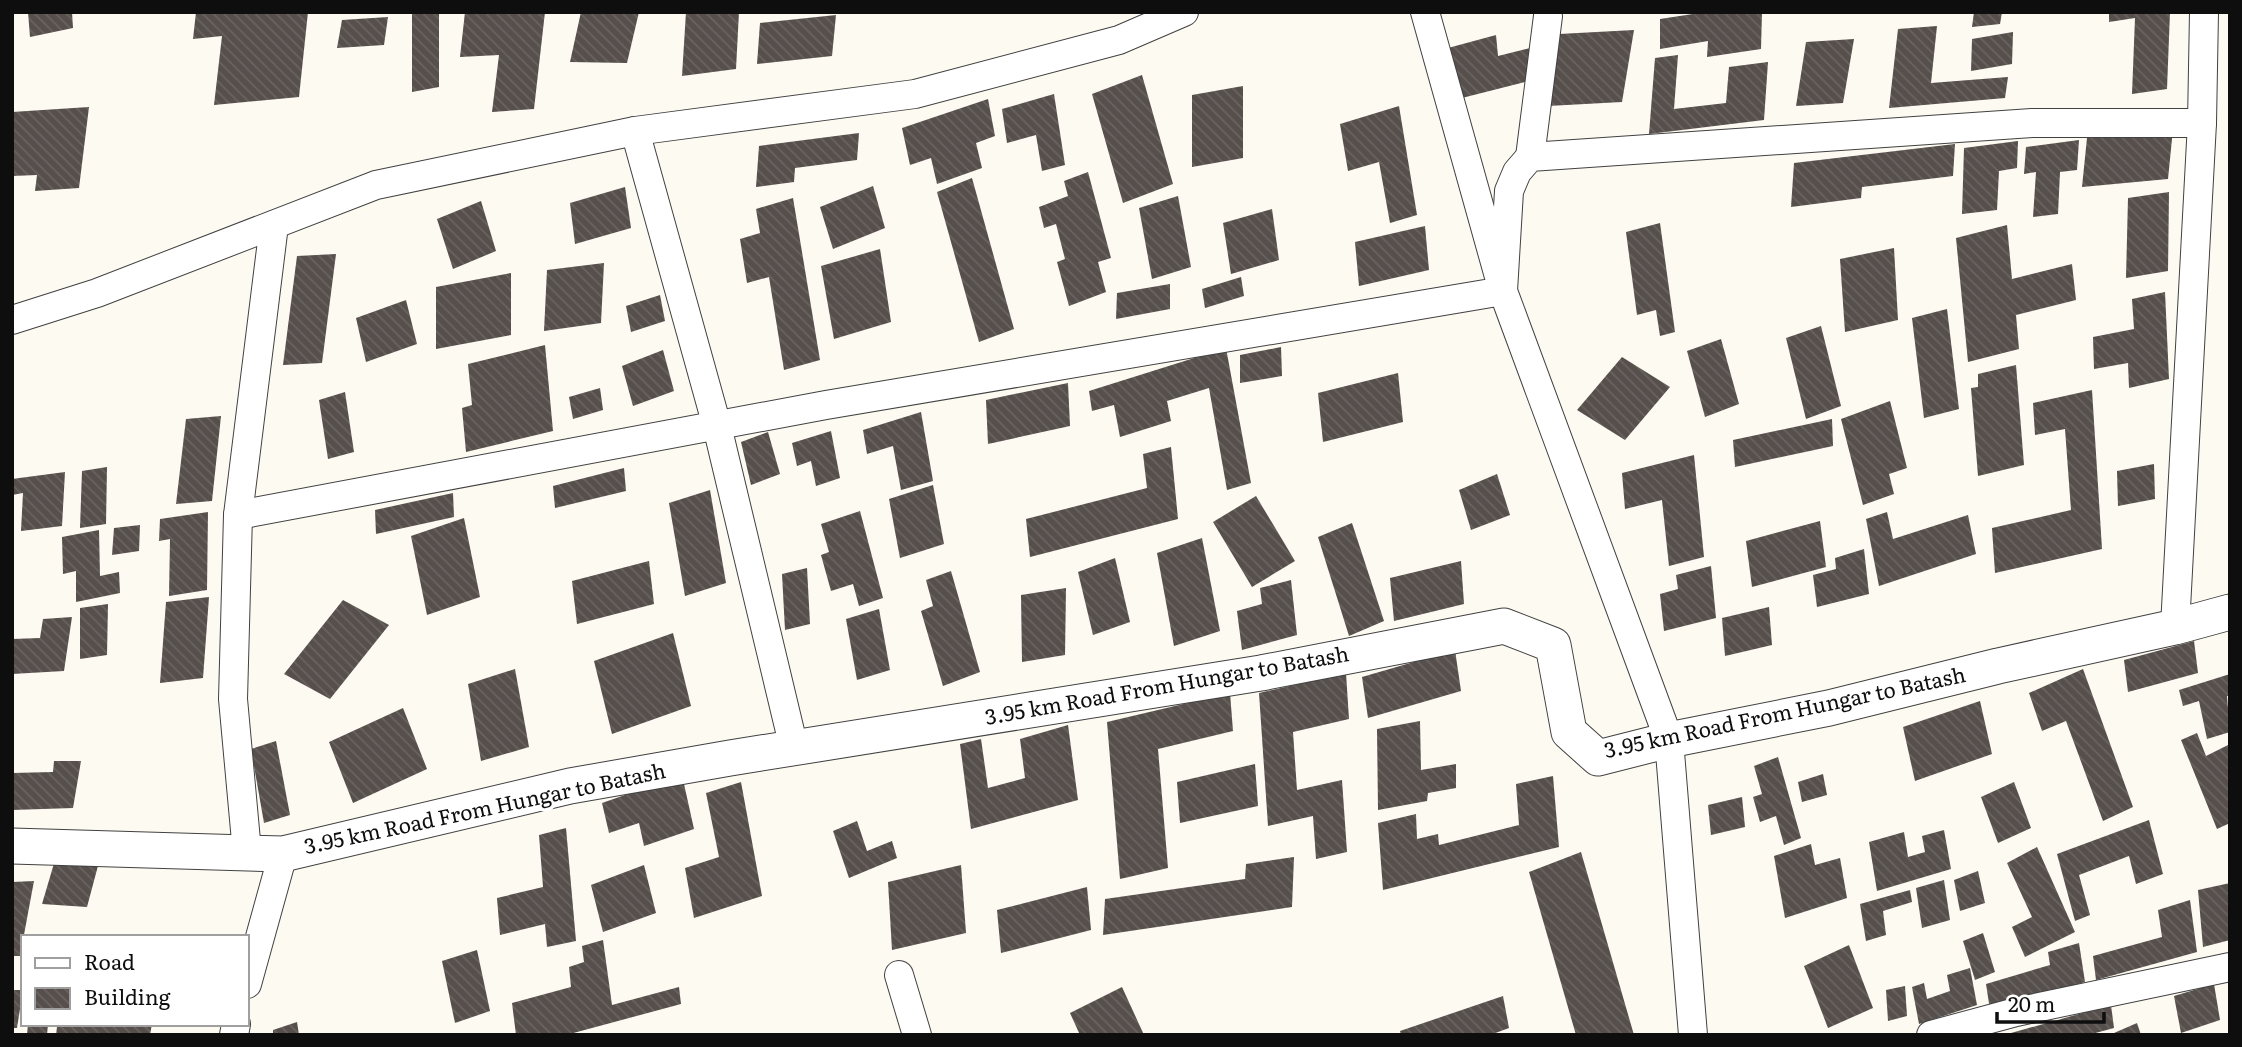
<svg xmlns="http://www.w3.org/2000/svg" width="2242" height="1047" viewBox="0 0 2242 1047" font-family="Literata,serif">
<defs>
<pattern id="building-back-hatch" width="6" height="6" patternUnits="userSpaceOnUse" patternTransform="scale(1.75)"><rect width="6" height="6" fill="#564f4c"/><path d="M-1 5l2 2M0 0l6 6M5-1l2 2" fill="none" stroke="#696461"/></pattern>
</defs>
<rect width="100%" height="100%" fill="#fdfaf1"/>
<!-- building -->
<g fill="url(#building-back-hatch)">
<polygon points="28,12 72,12 73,28 30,37"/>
<polygon points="196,12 308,12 299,97 214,105 222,36 193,39"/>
<polygon points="412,12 439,12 439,87 412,92"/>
<polygon points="465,12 545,12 534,109 492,112 499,55 460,57"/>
<polygon points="581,12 639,12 627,63 570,62"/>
<polygon points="686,12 739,12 736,69 682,76"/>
<polygon points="1706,12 1762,12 1761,49 1707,57 1708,41 1660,49 1660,19"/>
<polygon points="1974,12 2002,12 2000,24 1972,27"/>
<polygon points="2109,12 2170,12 2167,89 2132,94 2135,18 2109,22"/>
<polygon points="836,15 832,56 757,64 760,23"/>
<polygon points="388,17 384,45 337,48 342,20"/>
<polygon points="1937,26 1931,83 2008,77 2005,98 1889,108 1898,29"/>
<polygon points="1634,30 1622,102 1548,106 1559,34"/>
<polygon points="2013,32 2012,64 1971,71 1972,39"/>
<polygon points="1496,35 1498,56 1530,48 1533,80 1454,100 1448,48"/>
<polygon points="1854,39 1843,103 1796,106 1806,42"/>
<polygon points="1678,55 1674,109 1726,103 1729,67 1768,62 1764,120 1649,134 1655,58"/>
<polygon points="1142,75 1173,184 1123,203 1092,94"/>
<polygon points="1243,86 1243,158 1192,167 1192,95"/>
<polygon points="1054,94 1065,165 1042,171 1036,135 1007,143 1002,109"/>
<polygon points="988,99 995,136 976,143 982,168 937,184 931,158 910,165 902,128"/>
<polygon points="1399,106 1417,215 1390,223 1379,162 1348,171 1340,124"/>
<polygon points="89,107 79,188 35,191 37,175 12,176 12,112"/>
<polygon points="2173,129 2168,179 2082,187 2087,138"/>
<polygon points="859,133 857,160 795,168 794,182 756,187 759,146"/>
<polygon points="2079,140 2077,170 2060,172 2058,214 2033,217 2036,172 2024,174 2026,147"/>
<polygon points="2018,141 2017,168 1999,171 1997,210 1962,214 1964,148"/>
<polygon points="1955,144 1953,176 1862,187 1861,198 1791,207 1794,163"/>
<polygon points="1088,172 1111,258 1098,262 1106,292 1069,306 1057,262 1065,259 1056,224 1044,228 1039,207 1068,196 1064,181"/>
<polygon points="972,178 1014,329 979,342 937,192"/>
<polygon points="873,186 885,228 833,249 820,207"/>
<polygon points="625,187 631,228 575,244 570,203"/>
<polygon points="2169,192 2168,271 2126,278 2128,198"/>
<polygon points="1178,196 1191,267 1152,279 1139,208"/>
<polygon points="793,198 820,360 784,370 769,277 747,283 740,239 760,233 756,209"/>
<polygon points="481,201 496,251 453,269 437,219"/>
<polygon points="1272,209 1279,260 1231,274 1223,223"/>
<polygon points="1660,223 1675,332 1660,336 1656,310 1637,315 1626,232"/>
<polygon points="2007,225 2012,279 2072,264 2076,300 2016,315 2019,349 1968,362 1956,238"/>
<polygon points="1425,226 1429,270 1359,286 1355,242"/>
<polygon points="1894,248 1898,320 1845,332 1840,259"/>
<polygon points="880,249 891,322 834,339 821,266"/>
<polygon points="336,254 322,363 283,365 297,256"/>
<polygon points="604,263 601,323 544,331 547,270"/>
<polygon points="511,273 511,335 436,349 436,287"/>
<polygon points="1241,277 1244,296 1205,308 1202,289"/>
<polygon points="1170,284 1170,309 1116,319 1117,293"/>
<polygon points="2165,292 2169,379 2129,388 2128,363 2094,369 2093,337 2134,329 2132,299"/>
<polygon points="660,295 665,321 631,332 626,306"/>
<polygon points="406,300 417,344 366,362 356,318"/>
<polygon points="1947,309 1959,409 1924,418 1912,318"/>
<polygon points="1821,326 1841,406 1806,419 1786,338"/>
<polygon points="1721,339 1739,404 1705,417 1687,351"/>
<polygon points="545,345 553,431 466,452 462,408 472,405 468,364"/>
<polygon points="1281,347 1282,376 1240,383 1240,355"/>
<polygon points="1226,348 1251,483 1227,490 1209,388 1167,401 1171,421 1120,437 1114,405 1092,411 1089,391"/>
<polygon points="663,350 674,391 633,406 622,366"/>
<polygon points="1622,357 1670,387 1625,440 1577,410"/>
<polygon points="2016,365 2024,465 1978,476 1971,388 1978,387 1978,374"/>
<polygon points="1398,373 1403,422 1323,442 1318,393"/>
<polygon points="1068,383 1070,426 988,444 986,400"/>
<polygon points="600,388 603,410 573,419 569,397"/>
<polygon points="2092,390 2102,549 1995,573 1992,528 2071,510 2065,429 2035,435 2033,403"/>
<polygon points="345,392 354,452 328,459 319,400"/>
<polygon points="1890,401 1907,468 1889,474 1894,494 1863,505 1841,419"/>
<polygon points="921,412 933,481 901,490 893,446 867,454 863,430"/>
<polygon points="221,416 212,501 176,504 186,419"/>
<polygon points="1832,419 1833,446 1735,467 1733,440"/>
<polygon points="831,431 840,478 816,486 811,461 797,466 792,443"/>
<polygon points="768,432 780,474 751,485 741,442"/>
<polygon points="1171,447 1178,519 1030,557 1026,519 1147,488 1143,454"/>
<polygon points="1694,455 1704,557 1669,566 1662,500 1625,509 1622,473"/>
<polygon points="2154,464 2155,499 2118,506 2117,471"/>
<polygon points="107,467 106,524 80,528 82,471"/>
<polygon points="624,468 626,491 555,508 553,486"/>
<polygon points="65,472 62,526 21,531 23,493 12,495 12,479"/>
<polygon points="1497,474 1510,515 1471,530 1459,490"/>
<polygon points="933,485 944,544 900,558 889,499"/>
<polygon points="710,490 726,583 685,596 669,503"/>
<polygon points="453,493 454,517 376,534 375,510"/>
<polygon points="1256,496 1295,561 1252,587 1213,522"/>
<polygon points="860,511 883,598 859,606 853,584 831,591 821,555 829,552 821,524"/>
<polygon points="208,512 207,590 169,596 170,539 159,541 160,519"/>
<polygon points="1887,512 1893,539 1968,515 1976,554 1879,586 1866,519"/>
<polygon points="464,518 480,597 427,615 411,536"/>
<polygon points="1820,521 1826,567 1752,587 1746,541"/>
<polygon points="1352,523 1384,621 1349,636 1318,537"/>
<polygon points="140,525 139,551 112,555 114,528"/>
<polygon points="99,530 100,576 119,572 120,593 76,602 76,571 63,574 62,537"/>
<polygon points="1202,538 1220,631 1174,646 1157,553"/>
<polygon points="1864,549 1869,594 1817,607 1813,575 1836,569 1835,558"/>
<polygon points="1115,558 1130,622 1093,635 1078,572"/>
<polygon points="649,561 654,604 577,624 572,581"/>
<polygon points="1461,561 1464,604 1394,621 1390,578"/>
<polygon points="1711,566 1716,618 1664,631 1660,594 1678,589 1676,575"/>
<polygon points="807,568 810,624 785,630 782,574"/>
<polygon points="951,571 980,672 943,686 921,611 933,606 926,580"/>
<polygon points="1291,580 1297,635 1242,650 1237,611 1262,604 1260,588"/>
<polygon points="1066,588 1065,655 1022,662 1021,595"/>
<polygon points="209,597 203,678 160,683 166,602"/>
<polygon points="343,600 389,625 330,699 284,674"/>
<polygon points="108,604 107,655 80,659 80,608"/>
<polygon points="1769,607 1772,645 1725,656 1722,618"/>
<polygon points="879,609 890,670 857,680 846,619"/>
<polygon points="72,617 64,671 12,674 12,639 40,638 43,619"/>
<polygon points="673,633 691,706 612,734 594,661"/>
<polygon points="2194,641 2198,673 2128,692 2124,660"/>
<polygon points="1455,650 1461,691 1368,718 1362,677"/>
<polygon points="515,669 529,747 481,761 468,684"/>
<polygon points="2083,669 2133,807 2103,821 2066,721 2042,731 2029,693"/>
<polygon points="1346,673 1349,719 1293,732 1297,790 1342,780 1347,852 1316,859 1313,816 1268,826 1259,693"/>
<polygon points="2230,674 2230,696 2227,696 2230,732 2207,739 2199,701 2183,706 2179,690"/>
<polygon points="1230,693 1233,731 1158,749 1168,868 1120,879 1107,722"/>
<polygon points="1980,701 1992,754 1915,781 1903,727"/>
<polygon points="403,708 427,769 353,803 329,742"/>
<polygon points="1420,721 1421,770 1456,764 1456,788 1428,793 1427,801 1378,810 1377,729"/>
<polygon points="1068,725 1078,800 971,829 960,744 981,739 988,788 1025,778 1020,739"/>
<polygon points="2197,733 2206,756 2230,744 2230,823 2217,829 2181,740"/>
<polygon points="276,741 290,815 264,823 251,749"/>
<polygon points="1778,757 1801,838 1784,845 1776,816 1760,822 1753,797 1762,794 1754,766"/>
<polygon points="54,761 81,761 73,808 12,810 12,773 53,772"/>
<polygon points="1255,764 1258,806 1180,823 1177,782"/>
<polygon points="1823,774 1827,795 1802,802 1798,782"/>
<polygon points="682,775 694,829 644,846 639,823 609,833 602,803"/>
<polygon points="1553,776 1559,847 1383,890 1378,823 1416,814 1417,839 1438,834 1439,845 1519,825 1516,784"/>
<polygon points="741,782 762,896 694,918 685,868 719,857 706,793"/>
<polygon points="2014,782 2031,828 1998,843 1981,797"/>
<polygon points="1742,797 1745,827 1711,835 1708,805"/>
<polygon points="2149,820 2163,874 2136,884 2129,856 2079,875 2090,915 2075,921 2057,854"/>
<polygon points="857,821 867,851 892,841 897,858 849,878 833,831"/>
<polygon points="566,828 576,941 547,947 545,924 500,935 497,898 543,887 539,835"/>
<polygon points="1944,830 1951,869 1877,891 1869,842 1904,832 1908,857 1925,852 1922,836"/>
<polygon points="1811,844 1815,865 1840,858 1847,898 1785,918 1774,856"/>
<polygon points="2037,847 2075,932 2025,957 2012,927 2032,917 2007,863"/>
<polygon points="1581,852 1634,1035 1576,1035 1529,872"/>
<polygon points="1294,857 1292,907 1103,935 1105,899 1245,879 1246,864"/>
<polygon points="55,860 99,862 87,907 42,904"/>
<polygon points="644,865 656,913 603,932 591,885"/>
<polygon points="961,865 966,933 892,950 888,882"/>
<polygon points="1978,871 1985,903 1960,911 1954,880"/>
<polygon points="1944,880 1950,920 1922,928 1916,888"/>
<polygon points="34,881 20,956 12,956 12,882"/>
<polygon points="2230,883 2230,940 2203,947 2198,890"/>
<polygon points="1087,887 1091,930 1001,953 997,910"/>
<polygon points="1910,890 1912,902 1883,911 1886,935 1866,941 1860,904"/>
<polygon points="2190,900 2197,952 2096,980 2093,956 2162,937 2158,910"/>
<polygon points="1983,933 1995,972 1975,980 1963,941"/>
<polygon points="603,940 612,1005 679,987 681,1004 566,1035 516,1035 512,1003 571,987 569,967 584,962 582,946"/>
<polygon points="2079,943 2085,982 1990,1010 1986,984 2050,965 2048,952"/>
<polygon points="1849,945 1873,1008 1828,1028 1804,966"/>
<polygon points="477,950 490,1011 455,1023 442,961"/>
<polygon points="1970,968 1977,1005 1919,1024 1912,987 1924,983 1927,999 1950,991 1947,975"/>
<polygon points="2214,984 2220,1020 2181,1033 2174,996"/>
<polygon points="1905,986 1907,1016 1888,1021 1886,990"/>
<polygon points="1122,987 1144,1035 1080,1035 1070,1013"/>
<polygon points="12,990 23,990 17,1028 12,1028"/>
<polygon points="1503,996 1509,1028 1490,1035 1401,1035 1400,1031"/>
<polygon points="2111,1005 2114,1028 2088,1035 2004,1035"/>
<polygon points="297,1022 299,1035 273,1035 273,1030"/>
<polygon points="2137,1023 2141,1035 2115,1035 2114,1033"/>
<polygon points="28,1024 48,1024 47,1035 27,1035"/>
<polygon points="94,1024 152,1024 150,1035 56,1035 57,1027"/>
</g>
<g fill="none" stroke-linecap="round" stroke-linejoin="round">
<defs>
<g id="minor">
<polyline points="635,131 717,426 794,748"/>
<polyline points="1530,157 1548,16"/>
<polyline points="12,320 97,293 376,185 635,131 915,94 1119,40 1184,12"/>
<polyline points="238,515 826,405 1503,291 1425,12"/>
<polyline points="2175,627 2202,123 2204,12"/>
<polyline points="247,852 233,699 238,515 274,225"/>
<polyline points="899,975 917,1035"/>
<polyline points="247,984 283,854"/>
<polyline points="234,1035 236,1024"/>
<polyline points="1693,1035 1669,740 1503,291 1509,191 1517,172 1530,157 2032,123 2202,123"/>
<polyline points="1931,1035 2016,1012 2230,967"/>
</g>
<polyline id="tertiary" points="12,846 283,854 570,786 730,758 1261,673 1504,626 1553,645 1569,732 1598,758 1669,740 1829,708 1998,666 2175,627 2230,612"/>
</defs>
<!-- minor casing -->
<use href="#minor" stroke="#414141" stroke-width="30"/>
<!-- tertiary casing -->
<use href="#tertiary" stroke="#414141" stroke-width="37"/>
<!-- minor -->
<use href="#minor" stroke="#fff" stroke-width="28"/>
<!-- tertiary -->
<use href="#tertiary" stroke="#fff" stroke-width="35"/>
</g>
<g text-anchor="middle" stroke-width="7" stroke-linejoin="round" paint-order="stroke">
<!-- street labels -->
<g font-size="21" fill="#0e0e0e" stroke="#fff">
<text transform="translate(1167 686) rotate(-10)" y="7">3.95 km Road From Hungar to Batash</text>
<text transform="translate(1785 713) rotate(-12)" y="7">3.95 km Road From Hungar to Batash</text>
<text transform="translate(485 809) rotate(-12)" y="7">3.95 km Road From Hungar to Batash</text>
</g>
</g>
<!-- border -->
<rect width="2242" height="1047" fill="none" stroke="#0e0e0e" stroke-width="28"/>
<!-- legend -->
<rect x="21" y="935" width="228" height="91" fill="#ffffff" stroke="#9f9f9f" stroke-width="2"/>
<rect x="35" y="958" width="35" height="10" fill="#ffffff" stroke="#9f9f9f" stroke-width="2"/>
<text x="84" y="970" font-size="21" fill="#0e0e0e">Road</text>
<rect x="35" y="988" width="35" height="21" fill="url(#building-back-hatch)" stroke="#9f9f9f" stroke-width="2"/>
<text x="84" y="1005" font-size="21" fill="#0e0e0e">Building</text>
<!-- scale -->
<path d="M1997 1012v10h107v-10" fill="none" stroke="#0e0e0e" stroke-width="3.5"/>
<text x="2008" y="1012" font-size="21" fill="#0e0e0e" stroke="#ffffff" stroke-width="5" paint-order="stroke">20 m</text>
</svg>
